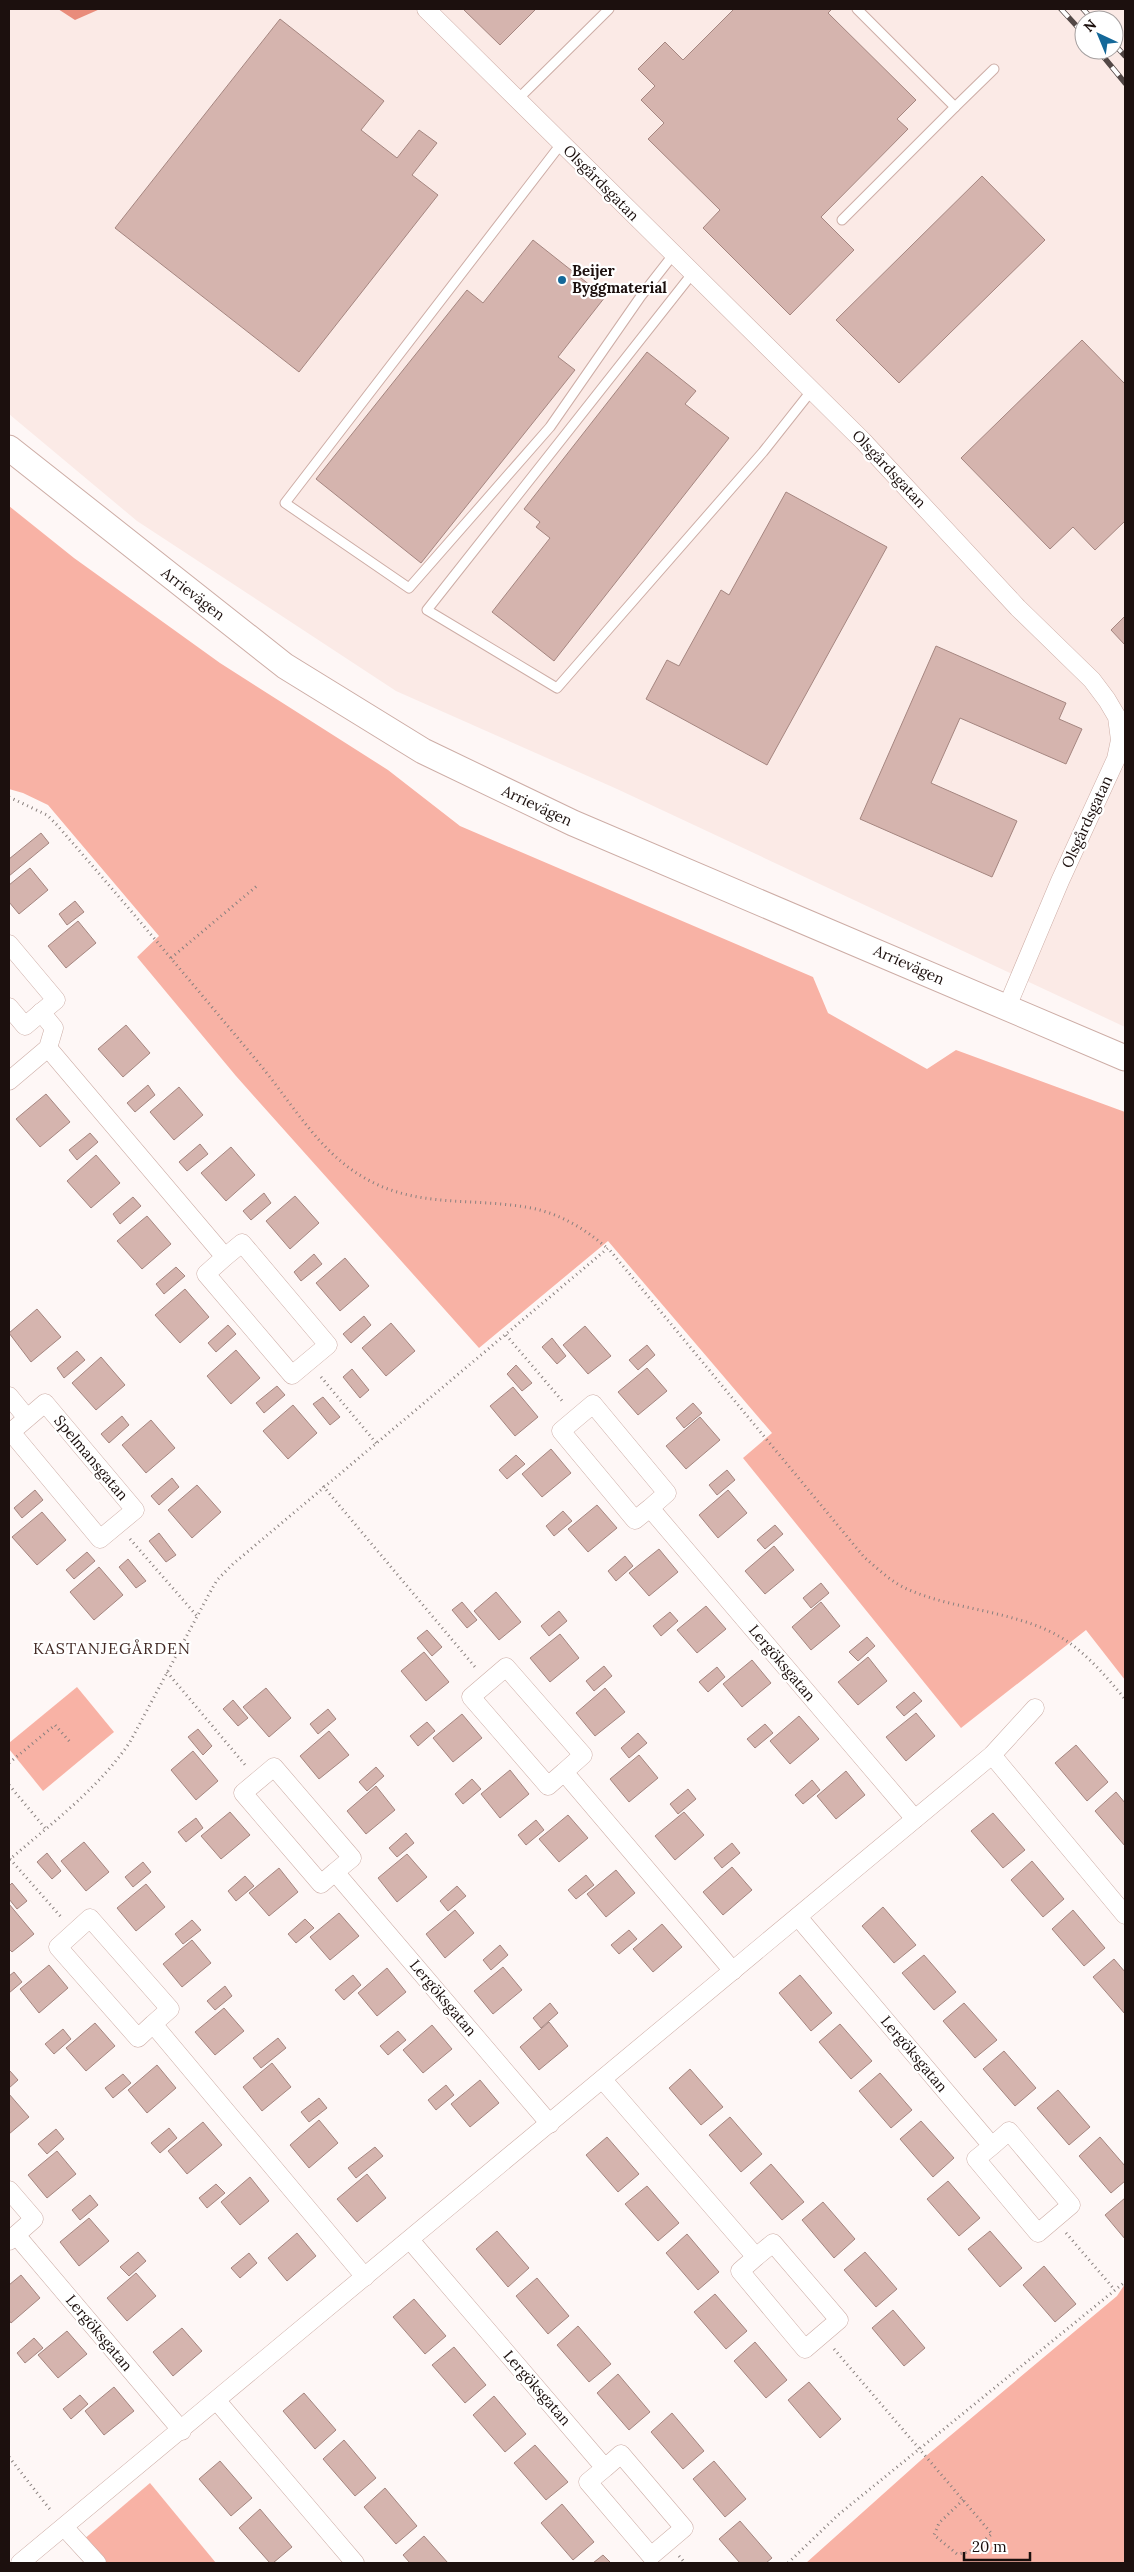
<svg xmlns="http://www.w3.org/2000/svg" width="1134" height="2572" viewBox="0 0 1134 2572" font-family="Lora,serif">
<rect width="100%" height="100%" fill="#fef7f6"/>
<!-- built -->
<path fill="#fbeae6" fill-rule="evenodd" d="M9 9H1125V1027L617 789 396 691 137 521 9 414ZM1084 20H1114V50H1084Z"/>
<!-- green -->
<g fill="#f8b2a5">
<polygon points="9,506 74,558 220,663 388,770 460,826 813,977 828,1013 927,1069 956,1050 1125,1112 1125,1680 1086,1630 961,1728 743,1458 772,1433 608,1241 479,1348 236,1076 137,957 159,936 48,805 23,793 9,789"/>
<polygon points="77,1687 114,1732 43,1791 9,1749 9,1743"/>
<polygon points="1125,2284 1125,2563 806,2563 920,2461 1117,2296"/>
<polygon points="150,2483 216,2563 107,2563 83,2540"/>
</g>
<!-- water -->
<polygon fill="#e98c7b" points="58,9 100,9 75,20"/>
<!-- building -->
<g fill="#d5b4ae" stroke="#a58680">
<polygon points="463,9 536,9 500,45"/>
<polygon points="734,9 832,9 828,13 916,100 897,119 908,129 821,217 854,250 790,315 703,228 720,210 648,139 664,123 641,100 655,86 638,69 665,42 683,60"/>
<polygon points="280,19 384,101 361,130 397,158 419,130 437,143 412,175 438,195 299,372 115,228"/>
<polygon points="982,176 1045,240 899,383 836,320"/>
<polygon points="533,240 605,297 558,357 575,370 421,563 316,479 467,290 483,303"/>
<polygon points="1082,340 1125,384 1125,521 1095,550 1073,527 1050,549 961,458"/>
<polygon points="647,352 696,391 685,404 729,438 554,661 492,612 550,538 536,527 540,522 524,509"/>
<polygon points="786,492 887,547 767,765 646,699 667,660 679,666 721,590 729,595"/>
<polygon points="1125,616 1125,645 1111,630"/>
<polygon points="936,646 1066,703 1059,719 1082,729 1066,764 960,718 931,783 1017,821 992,877 860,819"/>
<polygon points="41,833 49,843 9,876 9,859"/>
<polygon points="30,868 48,890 19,914 9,902 9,885"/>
<polygon points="75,901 84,912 67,925 59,914"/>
<polygon points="78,921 96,943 66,968 48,946"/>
<polygon points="126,1025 150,1053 123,1077 98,1049"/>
<polygon points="148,1085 155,1095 135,1112 127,1103"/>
<polygon points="179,1087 203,1115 174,1140 150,1112"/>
<polygon points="46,1094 70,1122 40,1147 16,1119"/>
<polygon points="90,1133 98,1142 77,1160 69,1150"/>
<polygon points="200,1144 208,1154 187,1171 179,1162"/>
<polygon points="231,1147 255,1175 226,1201 201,1173"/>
<polygon points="96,1155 120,1183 91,1208 67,1181"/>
<polygon points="264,1193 271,1203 251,1220 243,1211"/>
<polygon points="295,1196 319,1223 290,1249 266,1221"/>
<polygon points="133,1197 141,1206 120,1224 113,1214"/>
<polygon points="147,1216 171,1244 142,1269 117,1241"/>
<polygon points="314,1254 322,1264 301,1281 294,1272"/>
<polygon points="345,1258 369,1286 340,1311 316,1283"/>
<polygon points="176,1267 185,1276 164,1294 156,1284"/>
<polygon points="185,1289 209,1317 180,1343 155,1315"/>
<polygon points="37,1309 61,1337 31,1362 9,1333"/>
<polygon points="364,1316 371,1325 351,1343 343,1334"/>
<polygon points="391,1323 415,1351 386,1376 362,1348"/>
<polygon points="228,1325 236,1334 216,1352 208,1343"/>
<polygon points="585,1326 611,1356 588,1374 563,1345"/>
<polygon points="552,1338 566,1356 557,1364 542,1347"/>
<polygon points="647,1345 655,1355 638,1370 629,1360"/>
<polygon points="236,1350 260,1378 231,1404 207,1376"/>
<polygon points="77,1351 85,1360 64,1378 57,1368"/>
<polygon points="101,1357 125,1385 96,1410 72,1383"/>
<polygon points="516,1365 532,1383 522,1391 507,1374"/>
<polygon points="647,1368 667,1391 638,1415 618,1392"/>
<polygon points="352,1369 369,1390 360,1398 343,1377"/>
<polygon points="277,1386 285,1395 264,1413 256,1403"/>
<polygon points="513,1387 538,1417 515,1436 490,1406"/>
<polygon points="323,1397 340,1417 330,1425 313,1404"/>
<polygon points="693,1403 702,1413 684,1428 676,1418"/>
<polygon points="293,1405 317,1433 288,1459 263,1431"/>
<polygon points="122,1416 129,1425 109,1443 101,1434"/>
<polygon points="700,1417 720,1440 686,1469 666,1446"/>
<polygon points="151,1420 175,1448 146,1473 122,1445"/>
<polygon points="551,1449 571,1473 542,1497 522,1474"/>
<polygon points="516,1455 525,1464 507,1479 499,1470"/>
<polygon points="727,1470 735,1480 717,1495 709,1485"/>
<polygon points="172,1478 179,1487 159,1505 151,1496"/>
<polygon points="197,1485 221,1512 192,1538 168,1510"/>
<polygon points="35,1490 43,1500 22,1518 14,1508"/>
<polygon points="728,1490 747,1513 718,1538 699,1515"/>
<polygon points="597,1505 617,1528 588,1552 568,1529"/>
<polygon points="563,1511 572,1521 554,1536 546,1526"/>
<polygon points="42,1512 66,1540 37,1565 12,1537"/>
<polygon points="775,1525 783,1534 765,1549 757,1540"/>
<polygon points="159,1533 176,1555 166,1562 149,1541"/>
<polygon points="774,1546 794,1570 765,1594 745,1571"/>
<polygon points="659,1549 678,1572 649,1596 629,1573"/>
<polygon points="87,1552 95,1561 74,1579 66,1570"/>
<polygon points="625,1556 633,1566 616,1581 608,1571"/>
<polygon points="128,1559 146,1581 136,1588 119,1567"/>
<polygon points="99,1567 123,1595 94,1620 70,1592"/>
<polygon points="821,1583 829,1593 811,1608 803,1598"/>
<polygon points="496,1592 521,1622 499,1640 474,1611"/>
<polygon points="462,1602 477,1620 467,1628 452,1610"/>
<polygon points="821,1602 840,1626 811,1650 792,1627"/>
<polygon points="706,1606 726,1629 697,1653 677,1630"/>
<polygon points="559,1611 567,1621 549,1636 541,1626"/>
<polygon points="670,1612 678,1621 661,1636 653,1626"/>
<polygon points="427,1630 442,1647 432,1656 417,1638"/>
<polygon points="560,1634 579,1658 550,1682 530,1658"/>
<polygon points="867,1637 875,1646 858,1661 849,1652"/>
<polygon points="424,1652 449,1682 426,1701 401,1671"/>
<polygon points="868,1657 887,1681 858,1705 838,1682"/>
<polygon points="752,1660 771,1683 742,1707 723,1684"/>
<polygon points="604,1666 612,1676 594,1691 586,1681"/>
<polygon points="717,1667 725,1677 708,1692 699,1682"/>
<polygon points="266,1688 291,1718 269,1737 243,1707"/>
<polygon points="605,1688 625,1712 595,1736 576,1713"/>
<polygon points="914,1692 922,1701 904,1716 896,1707"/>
<polygon points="233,1700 248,1718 238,1726 223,1709"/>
<polygon points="328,1709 336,1719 318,1734 310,1724"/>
<polygon points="916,1713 935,1736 906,1761 886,1737"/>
<polygon points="462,1714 482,1738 453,1762 433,1738"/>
<polygon points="799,1716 819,1739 790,1764 770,1741"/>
<polygon points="427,1722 435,1731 418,1746 410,1736"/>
<polygon points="765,1724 773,1733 755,1748 747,1739"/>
<polygon points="198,1729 212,1746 203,1755 188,1737"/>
<polygon points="329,1731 349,1755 319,1779 300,1756"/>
<polygon points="638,1733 647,1743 629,1758 621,1748"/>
<polygon points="1076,1745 1108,1782 1087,1801 1055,1763"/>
<polygon points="193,1751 218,1781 196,1800 171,1770"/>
<polygon points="639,1755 658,1778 629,1802 610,1779"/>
<polygon points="376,1767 384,1776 367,1791 359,1782"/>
<polygon points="510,1770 529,1794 500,1818 481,1794"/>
<polygon points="846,1771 865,1795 836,1819 817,1796"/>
<polygon points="472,1779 481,1789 463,1804 455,1794"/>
<polygon points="812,1780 820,1790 803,1804 795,1795"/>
<polygon points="376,1786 395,1810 366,1834 347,1811"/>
<polygon points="688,1789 696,1799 678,1814 670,1804"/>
<polygon points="1116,1792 1125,1803 1125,1846 1095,1811"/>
<polygon points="230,1812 250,1835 221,1859 201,1836"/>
<polygon points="684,1812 704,1835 675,1860 655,1836"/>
<polygon points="993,1813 1025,1850 1003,1868 971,1831"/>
<polygon points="568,1815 588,1838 559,1862 539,1839"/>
<polygon points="196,1818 203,1828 186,1842 178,1832"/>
<polygon points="536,1820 544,1830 526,1845 518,1835"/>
<polygon points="406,1833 414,1843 397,1857 389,1848"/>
<polygon points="84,1842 109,1872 86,1891 61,1861"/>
<polygon points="732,1843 740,1853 722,1868 714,1858"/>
<polygon points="47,1853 61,1871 52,1879 37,1862"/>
<polygon points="407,1854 427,1877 397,1902 378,1878"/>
<polygon points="1032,1861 1064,1899 1043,1917 1011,1880"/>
<polygon points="143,1862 151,1872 133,1887 125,1877"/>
<polygon points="732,1867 752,1890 723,1915 703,1892"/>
<polygon points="279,1868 298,1892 269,1916 249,1893"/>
<polygon points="616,1870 635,1893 606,1917 587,1894"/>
<polygon points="586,1875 594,1885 576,1899 568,1890"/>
<polygon points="245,1876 254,1886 236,1901 228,1891"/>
<polygon points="12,1883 27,1901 17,1909 9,1899 9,1886"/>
<polygon points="146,1884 165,1907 136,1931 117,1908"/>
<polygon points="457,1886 466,1896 448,1911 440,1901"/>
<polygon points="9,1904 34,1934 12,1952 9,1949"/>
<polygon points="883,1907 916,1945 894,1963 862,1926"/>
<polygon points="455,1910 474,1933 445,1958 426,1934"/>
<polygon points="1073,1910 1105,1948 1084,1966 1052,1929"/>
<polygon points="339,1913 359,1936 330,1960 310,1937"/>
<polygon points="305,1919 314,1928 296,1943 288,1934"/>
<polygon points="192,1920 201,1930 183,1944 175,1934"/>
<polygon points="662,1924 682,1947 653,1972 633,1949"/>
<polygon points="629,1930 637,1939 619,1954 611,1945"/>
<polygon points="192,1940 211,1963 182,1987 163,1964"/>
<polygon points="500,1945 508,1955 491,1970 483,1960"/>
<polygon points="924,1955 956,1992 934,2010 902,1973"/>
<polygon points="1114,1959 1125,1972 1125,2014 1093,1977"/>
<polygon points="49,1965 68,1988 39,2013 20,1989"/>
<polygon points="503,1967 522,1990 493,2014 474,1991"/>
<polygon points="387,1968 406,1992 377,2016 358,1993"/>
<polygon points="14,1972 22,1982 9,1993 9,1976"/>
<polygon points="353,1975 361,1985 344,2000 335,1990"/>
<polygon points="800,1975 832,2013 811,2031 779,1993"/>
<polygon points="225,1986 232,1996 215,2010 207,2001"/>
<polygon points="550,2003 558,2013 541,2028 533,2018"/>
<polygon points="964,2003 997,2040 975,2058 943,2021"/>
<polygon points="224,2008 244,2031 215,2055 195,2032"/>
<polygon points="549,2022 568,2046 539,2070 520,2047"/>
<polygon points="95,2023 115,2046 86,2071 66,2048"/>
<polygon points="840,2024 872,2061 851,2079 819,2042"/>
<polygon points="432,2025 452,2049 423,2073 403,2050"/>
<polygon points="63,2029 71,2039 54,2054 45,2044"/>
<polygon points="398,2031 406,2040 388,2055 380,2046"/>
<polygon points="278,2038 286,2048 261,2068 253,2058"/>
<polygon points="1004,2051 1036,2088 1015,2106 983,2069"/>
<polygon points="272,2063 291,2087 262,2111 243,2087"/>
<polygon points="157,2065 176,2088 147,2113 128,2090"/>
<polygon points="690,2069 723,2107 701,2125 669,2088"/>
<polygon points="10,2071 18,2080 9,2088 9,2072"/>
<polygon points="880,2073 912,2110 891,2128 859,2091"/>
<polygon points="123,2074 131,2083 113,2098 105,2088"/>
<polygon points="480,2080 499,2103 470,2127 451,2104"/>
<polygon points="446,2085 454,2095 436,2110 428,2100"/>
<polygon points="1058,2090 1090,2127 1069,2145 1037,2108"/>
<polygon points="9,2094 29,2117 9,2134"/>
<polygon points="319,2098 327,2108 309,2122 301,2112"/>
<polygon points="730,2117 762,2154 741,2172 709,2135"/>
<polygon points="319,2120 338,2143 309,2168 290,2145"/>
<polygon points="921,2121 954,2158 933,2177 900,2139"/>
<polygon points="203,2122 222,2145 187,2174 168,2151"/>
<polygon points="169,2128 177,2138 160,2153 151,2143"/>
<polygon points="56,2129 64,2139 47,2154 38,2144"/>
<polygon points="607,2137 639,2174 618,2192 586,2155"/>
<polygon points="1100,2137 1125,2166 1125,2181 1111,2193 1079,2156"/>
<polygon points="375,2147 383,2156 356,2178 348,2168"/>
<polygon points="57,2151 76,2174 47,2198 28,2175"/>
<polygon points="771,2164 804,2202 782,2220 750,2183"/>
<polygon points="367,2174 386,2198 357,2222 337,2199"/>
<polygon points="250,2177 269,2201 240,2225 221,2202"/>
<polygon points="948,2181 980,2218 959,2236 927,2199"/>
<polygon points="216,2184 225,2193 207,2208 199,2198"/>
<polygon points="647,2186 679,2223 658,2241 625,2204"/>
<polygon points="90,2195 98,2205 80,2220 72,2210"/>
<polygon points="1125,2198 1125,2239 1105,2215"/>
<polygon points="823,2202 855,2239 834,2258 802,2220"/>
<polygon points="89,2218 109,2241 79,2266 60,2242"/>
<polygon points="497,2231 529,2268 508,2287 476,2249"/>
<polygon points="990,2231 1022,2268 1000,2287 968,2249"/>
<polygon points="297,2233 316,2256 287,2281 268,2258"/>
<polygon points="687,2234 719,2272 698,2290 666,2253"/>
<polygon points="138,2252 146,2261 129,2276 120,2267"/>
<polygon points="865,2252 897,2289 876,2307 844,2270"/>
<polygon points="249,2253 257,2263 240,2278 231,2268"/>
<polygon points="1044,2266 1076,2304 1055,2322 1023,2285"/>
<polygon points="136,2273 156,2296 127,2321 107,2298"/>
<polygon points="21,2275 40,2298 11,2323 9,2320 9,2285"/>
<polygon points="537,2278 569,2316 548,2334 516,2296"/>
<polygon points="715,2294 747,2331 726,2349 694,2312"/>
<polygon points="414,2299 446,2336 425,2354 393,2317"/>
<polygon points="893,2310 925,2348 904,2366 872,2328"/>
<polygon points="578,2326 611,2364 589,2382 557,2345"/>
<polygon points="182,2328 202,2351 173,2376 153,2352"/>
<polygon points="67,2331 87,2354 58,2378 38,2355"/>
<polygon points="34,2338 43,2348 25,2363 17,2353"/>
<polygon points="755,2342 787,2380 766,2398 734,2361"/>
<polygon points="454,2347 486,2385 465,2403 432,2365"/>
<polygon points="618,2374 650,2412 629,2430 597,2393"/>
<polygon points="809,2382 841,2419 820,2438 788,2400"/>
<polygon points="114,2387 134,2411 104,2435 85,2411"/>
<polygon points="304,2393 336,2430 315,2449 283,2411"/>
<polygon points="80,2395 88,2404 71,2419 63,2409"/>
<polygon points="494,2396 526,2434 505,2452 473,2415"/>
<polygon points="672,2413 704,2451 683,2469 651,2432"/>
<polygon points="344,2440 376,2478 355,2496 323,2459"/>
<polygon points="535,2445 568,2482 546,2500 514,2463"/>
<polygon points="220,2461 252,2498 231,2516 199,2479"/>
<polygon points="714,2461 746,2499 725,2517 693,2479"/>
<polygon points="385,2488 417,2526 396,2544 364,2507"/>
<polygon points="562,2504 594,2542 573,2560 541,2523"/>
<polygon points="260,2509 292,2547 273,2563 270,2563 239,2528"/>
<polygon points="740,2521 772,2558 766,2563 740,2563 719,2539"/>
<polygon points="424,2536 448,2563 410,2563 403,2555"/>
<polygon points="603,2555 611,2563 593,2563"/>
</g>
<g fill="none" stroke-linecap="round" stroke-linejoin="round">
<defs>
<g id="lane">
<polyline points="517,100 609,9"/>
<polyline points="955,107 994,69"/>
<polyline points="561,144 285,503 409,588 550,427 641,296 673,255"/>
<polyline points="842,220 955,107 857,9"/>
<polyline points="692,274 427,610 557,688 763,452 812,390"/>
</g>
<g id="street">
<polyline points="426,9 863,441 1018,608 1092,680 1107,700 1117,717 1120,740 1116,759 1060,881 1007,1007"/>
<polyline points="9,944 56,1000 25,1026 9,1007"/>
<polyline points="48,1048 225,1257 206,1274 292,1375 328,1345 242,1243 225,1257"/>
<polyline points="9,1081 48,1048 54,1028 41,1012"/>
<polyline points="9,1396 27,1418"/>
<polygon points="45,1403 135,1510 100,1539 11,1432"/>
<polyline points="650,1508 635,1520 561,1431 593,1404 667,1493 650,1508 915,1819"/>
<polyline points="992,1755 1125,1915"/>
<polyline points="564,1772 548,1786 471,1697 506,1667 583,1755 564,1772 733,1971"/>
<polyline points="335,1872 321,1884 243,1793 274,1767 352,1858 335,1872 550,2124"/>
<polyline points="798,1917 992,2146 976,2159 1038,2233 1071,2205 1009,2131 992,2146"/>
<polyline points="153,2024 138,2038 58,1947 90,1918 170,2009 153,2024 365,2277"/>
<polyline points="603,2080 756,2257 740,2271 805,2349 839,2320 773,2243 756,2257"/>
<polyline points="9,2190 34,2219 9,2241"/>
<polyline points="16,2235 182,2431"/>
<polyline points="410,2240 605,2468 588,2482 651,2556 684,2528 621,2454 605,2468"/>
<polyline points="217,2401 355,2563"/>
<polyline points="65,2528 97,2563"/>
<polyline points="20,2563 992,1755 1035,1708"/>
</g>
<polyline id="secondary" points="9,448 285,666 423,751 573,823 1125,1058"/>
</defs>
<!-- lane casing -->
<use href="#lane" stroke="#cdada6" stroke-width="11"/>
<!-- street casing -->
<use href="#street" stroke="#cdada6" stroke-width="19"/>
<!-- secondary casing -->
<use href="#secondary" stroke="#cdada6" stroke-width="27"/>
<!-- path -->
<g stroke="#89807e" stroke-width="3" stroke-dasharray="1 4" stroke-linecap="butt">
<path d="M9 797 47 815 57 825C125 903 191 982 257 1061 290 1100 318 1151 363 1177 416 1209 473 1197 531 1208 561 1214 585 1229 607 1248"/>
<polyline points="171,958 258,885"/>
<polyline points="506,1335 564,1403"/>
<polyline points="321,1377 377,1444"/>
<polyline points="323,1486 475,1667"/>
<polyline points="130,1539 197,1616"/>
<polyline points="167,1672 246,1766"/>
<polyline points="9,1763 55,1725 71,1743"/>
<polyline points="9,1785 45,1828"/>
<polyline points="10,1859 62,1918"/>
<path d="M9 1860C52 1823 98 1789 130 1742L208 1596 217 1580 233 1564 608 1248 864 1557C877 1568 891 1582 907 1589 952 1609 1004 1610 1049 1631 1081 1646 1103 1673 1125 1699"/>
<polyline points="1066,2233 1114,2289"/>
<polyline points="834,2349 992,2534 969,2552 957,2554 934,2535 939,2523 964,2499"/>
<polyline points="9,2457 52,2512"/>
<polyline points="679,2556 685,2563"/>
<polyline points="788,2563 838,2515 1125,2282"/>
</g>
<!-- lane -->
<use href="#lane" stroke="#fff" stroke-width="9"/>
<!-- street -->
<use href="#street" stroke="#fff" stroke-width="18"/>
<!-- secondary -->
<use href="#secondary" stroke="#fff" stroke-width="25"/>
<defs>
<g id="rail">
<polyline points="1061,9 1084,34"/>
<polyline points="1083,9 1093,20"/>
<polyline points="1114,44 1125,56"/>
<polyline points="1098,50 1125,83"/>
</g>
</defs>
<!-- rail casing -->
<use href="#rail" stroke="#534846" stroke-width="5.5"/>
<!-- rail -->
<use href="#rail" stroke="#fff" stroke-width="4" stroke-dasharray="11" stroke-linecap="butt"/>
</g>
<!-- markers -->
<circle fill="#146899" stroke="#fff" stroke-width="2" cx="562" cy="280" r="5"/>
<g text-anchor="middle" stroke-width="4.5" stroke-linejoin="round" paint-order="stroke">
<!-- street labels -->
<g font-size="15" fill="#1c100e" stroke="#fff">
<text transform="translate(601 183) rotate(45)" y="5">Olsgårdsgatan</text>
<text transform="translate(889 469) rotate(47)" y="5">Olsgårdsgatan</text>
<text transform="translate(193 594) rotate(38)" y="5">Arrievägen</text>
<text transform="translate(537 806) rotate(25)" y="5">Arrievägen</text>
<text transform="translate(1087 822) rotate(-65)" y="5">Olsgårdsgatan</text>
<text transform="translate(909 965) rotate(24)" y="5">Arrievägen</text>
<text transform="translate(91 1458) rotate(50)" y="5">Spelmansgatan</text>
<text transform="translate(782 1663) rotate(50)" y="5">Lergöksgatan</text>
<text transform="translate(443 1998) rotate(50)" y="5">Lergöksgatan</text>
<text transform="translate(914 2054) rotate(50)" y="5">Lergöksgatan</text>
<text transform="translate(99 2333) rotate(50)" y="5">Lergöksgatan</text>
<text transform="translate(537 2388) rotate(49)" y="5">Lergöksgatan</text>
</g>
<!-- poi labels -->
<g font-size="15" font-weight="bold" fill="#1c100e" stroke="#fff" text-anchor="start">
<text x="572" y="276">Beijer<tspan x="572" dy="17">Byggmaterial</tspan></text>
</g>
<!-- neighbourhood labels -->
<g font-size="16" letter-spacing="1" fill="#432a25" stroke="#fff">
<text x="112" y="1654">KASTANJEGÅRDEN</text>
</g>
</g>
<!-- border -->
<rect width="1134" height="2572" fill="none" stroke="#1c100e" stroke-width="20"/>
<!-- north arrow -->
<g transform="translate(1099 35) rotate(316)"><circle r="24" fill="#ffffff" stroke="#a49f9f"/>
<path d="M0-4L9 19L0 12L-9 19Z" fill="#146899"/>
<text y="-8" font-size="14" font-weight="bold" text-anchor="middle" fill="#1c100e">N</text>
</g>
<!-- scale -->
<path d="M964 2552v8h66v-8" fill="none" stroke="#1c100e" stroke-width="2.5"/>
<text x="972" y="2552" font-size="15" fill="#1c100e" stroke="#ffffff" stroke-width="4" paint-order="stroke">20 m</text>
</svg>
